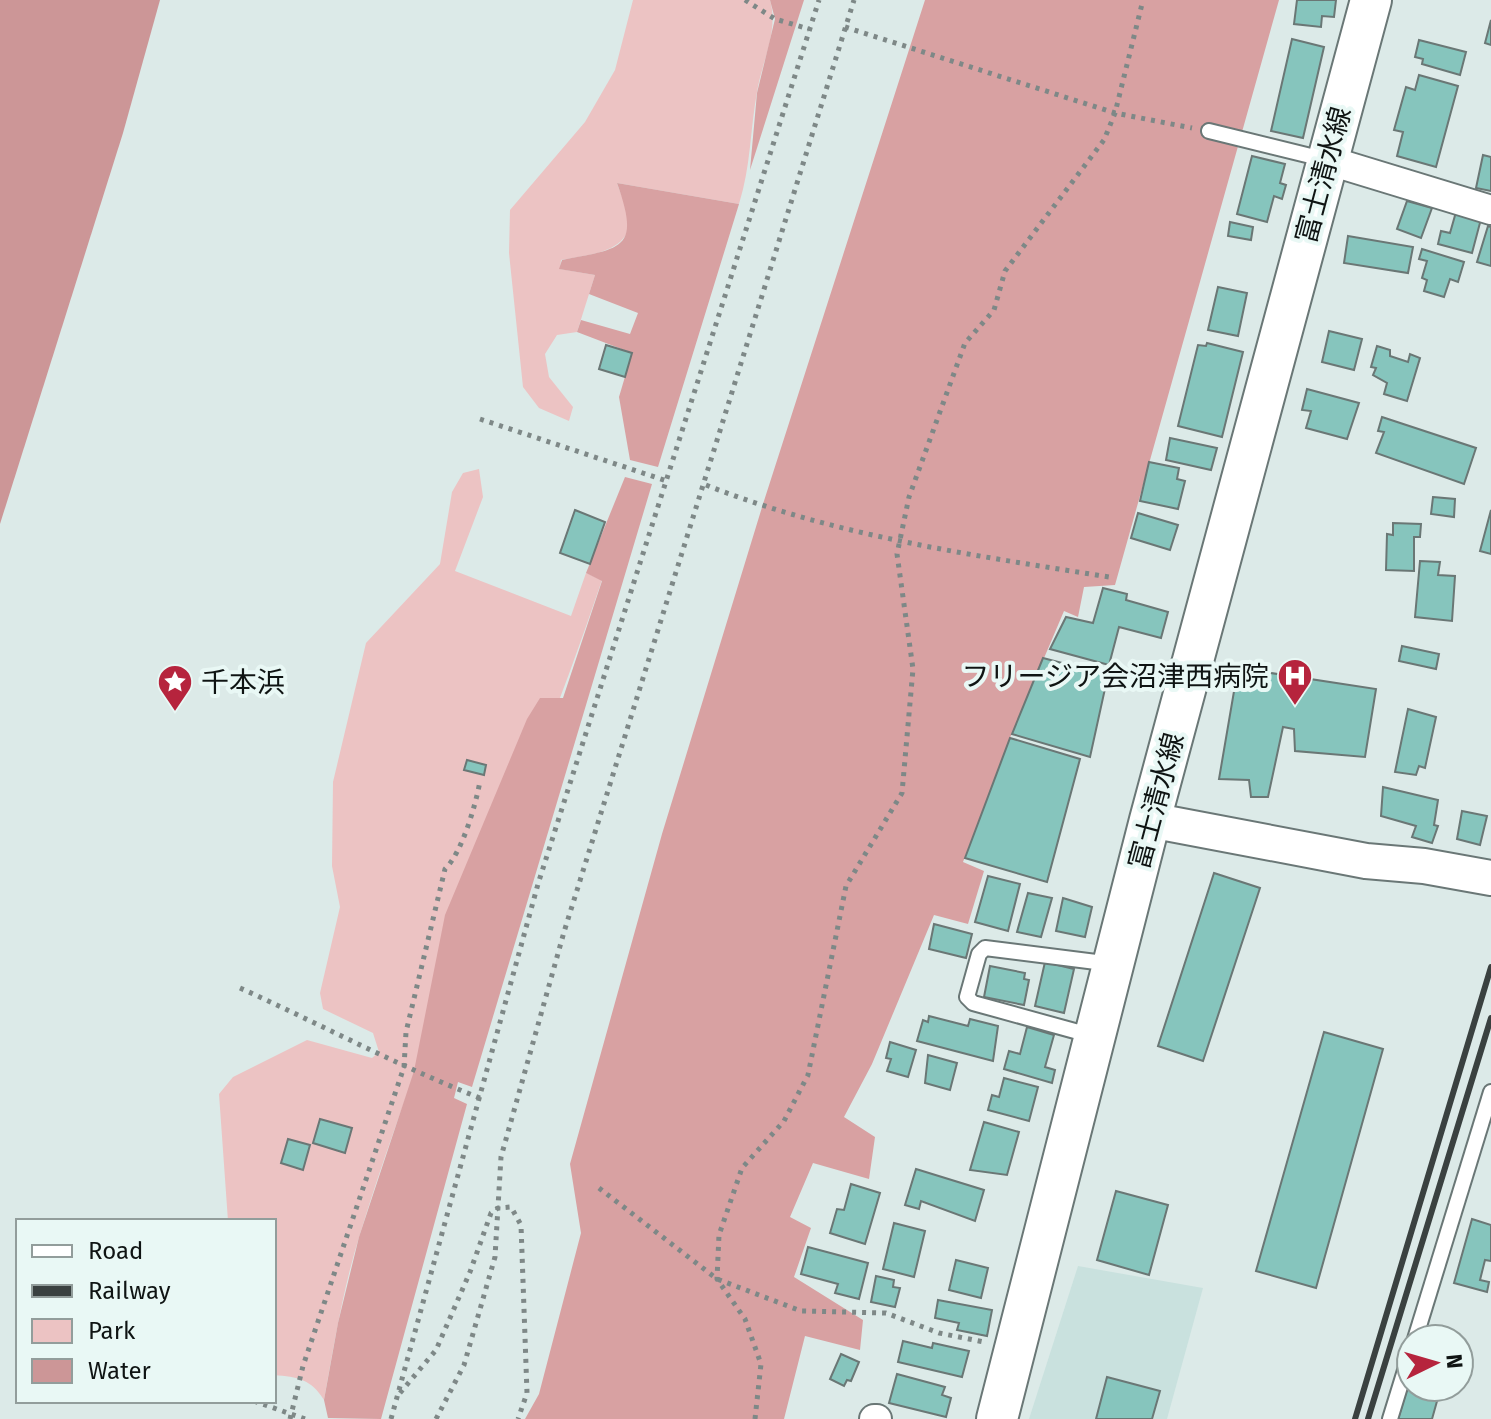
<svg xmlns="http://www.w3.org/2000/svg" width="1491" height="1419" viewBox="0 0 1491 1419" font-family="'Fira Sans','Noto Sans JP',sans-serif">
<rect width="100%" height="100%" fill="#dceae8"/>
<!-- built -->
<polygon fill="#c9e1de" points="1078,1266 1203,1288 1167,1419 1029,1419"/>
<!-- green -->
<g fill="#ecc3c3">
<path d="M633 0H770C779 31 762 61 757 92 750 130 751 166 739 204L617 183C620 194 629 208 629 219 631 253 586 255 561 260L560 269 595 275 577 332 557 335 545 354 549 377 573 407 569 421 539 408 523 387 509 253 510 210 585 122 615 70Z"/>
<path d="M479 469 483 497 455 571 571 616 586 573 602 580C528 801 428 1012 360 1234 343 1288 334 1345 324 1400 311 1379 298 1377 274 1375V1221H228L219 1094 233 1077 307 1040 372 1058 379 1052 373 1033 323 1009 320 993 340 907 332 866 333 782 366 643 440 564 452 492 463 473Z"/>
</g>
<!-- forest -->
<g fill="#d8a1a2">
<polygon points="770,0 804,0 750,170 757,93 775,19"/>
<polygon points="925,0 1279,0 1115,585 1084,587 1078,617 1064,611 1010,738 963,862 984,871 968,924 934,915 872,1064 844,1117 875,1137 869,1179 813,1163 790,1217 811,1228 794,1277 863,1320 860,1350 805,1336 784,1419 525,1419 539,1394 581,1233 570,1164 662,834 763,504"/>
<path d="M617 183 739 204 658 467 630 460 619 397 632 353 577 332 581 320 630 334 638 313 589 294 595 275 559 269 562 260C622 248 641 250 617 183Z"/>
<polygon points="625,477 652,484 472,1087 458,1082 454,1098 467,1104 381,1419 328,1418 324,1400 338,1323 359,1237 414,1071 445,915 527,719 540,698 563,698 602,581 586,573"/>
</g>
<!-- water -->
<polygon fill="#cc9697" points="0,0 160,0 123,133 0,524"/>
<!-- building -->
<g fill="#86c5bd" stroke="#6a7775" stroke-width="2">
<polygon points="1297,0 1336,0 1334,17 1322,16 1321,27 1294,24"/>
<polygon points="1491,20 1491,45 1485,43"/>
<polygon points="1292,39 1324,47 1303,138 1271,131"/>
<polygon points="1419,40 1466,52 1460,75 1422,64 1423,59 1415,57"/>
<polygon points="1419,75 1458,86 1436,167 1397,156 1403,132 1394,130 1406,87 1415,90"/>
<polygon points="1483,155 1491,157 1491,191 1476,188"/>
<polygon points="1252,156 1285,164 1280,183 1286,185 1282,199 1274,196 1267,222 1237,214"/>
<polygon points="1407,201 1432,208 1421,238 1397,229"/>
<polygon points="1456,212 1481,219 1472,253 1438,244 1441,231 1450,233"/>
<polygon points="1230,222 1253,227 1251,240 1228,236"/>
<polygon points="1488,226 1491,227 1491,266 1477,262"/>
<polygon points="1348,236 1413,247 1408,273 1344,263"/>
<polygon points="1422,249 1464,262 1458,282 1450,279 1444,297 1424,291 1427,280 1422,278 1427,261 1419,259"/>
<polygon points="1218,287 1247,293 1238,336 1208,330"/>
<polygon points="1329,331 1362,339 1354,370 1322,362"/>
<polygon points="1207,343 1243,352 1222,437 1178,426 1198,345 1206,346"/>
<polygon points="606,345 632,353 625,377 599,369"/>
<polygon points="1377,346 1390,350 1390,356 1408,362 1410,354 1420,358 1407,401 1384,394 1387,383 1373,375 1376,368 1371,367"/>
<polygon points="1307,389 1359,403 1347,439 1306,428 1311,411 1302,410"/>
<polygon points="1382,417 1476,448 1464,484 1376,453 1384,432 1378,431"/>
<polygon points="1170,438 1217,448 1211,470 1166,460"/>
<polygon points="1149,462 1179,468 1177,479 1185,481 1178,509 1140,501"/>
<polygon points="1433,497 1455,499 1454,517 1431,514"/>
<polygon points="575,510 605,522 590,564 560,553"/>
<polygon points="1491,510 1491,554 1480,551"/>
<polygon points="1138,513 1178,525 1170,550 1131,538"/>
<polygon points="1393,523 1421,524 1420,537 1414,537 1414,571 1386,570 1387,534 1393,535"/>
<polygon points="1420,561 1440,562 1438,575 1455,576 1452,621 1415,617"/>
<polygon points="1103,588 1127,594 1126,600 1168,612 1161,638 1119,627 1109,665 1050,649 1066,617 1093,623"/>
<polygon points="1402,646 1439,654 1436,669 1399,661"/>
<polygon points="1043,658 1108,675 1090,757 1012,734"/>
<polygon points="1238,668 1376,689 1365,757 1295,751 1294,729 1283,727 1268,797 1251,797 1249,780 1219,779"/>
<polygon points="1408,709 1436,717 1425,768 1419,766 1416,775 1395,772"/>
<polygon points="1010,738 1080,759 1047,882 965,858"/>
<polygon points="467,760 486,765 484,775 464,770"/>
<polygon points="1383,787 1438,800 1434,825 1438,826 1432,843 1412,837 1416,826 1381,816"/>
<polygon points="1462,811 1487,816 1480,845 1457,839"/>
<polygon points="1214,873 1260,888 1203,1061 1158,1046"/>
<polygon points="988,876 1020,884 1008,931 975,922"/>
<polygon points="1028,893 1052,898 1041,937 1017,932"/>
<polygon points="1063,898 1092,907 1085,937 1056,931"/>
<polygon points="934,924 972,934 966,958 929,949"/>
<polygon points="1045,962 1074,969 1064,1013 1035,1006"/>
<polygon points="990,966 1025,973 1024,979 1029,980 1024,1005 984,997"/>
<polygon points="929,1016 968,1026 970,1019 998,1026 993,1061 917,1041 923,1020 928,1022"/>
<polygon points="1027,1027 1054,1035 1045,1067 1055,1070 1052,1083 1004,1069 1009,1051 1020,1054"/>
<polygon points="1324,1032 1383,1049 1316,1288 1256,1271"/>
<polygon points="890,1042 916,1050 908,1077 887,1071 891,1059 886,1058"/>
<polygon points="928,1055 957,1063 950,1090 925,1083"/>
<polygon points="1004,1078 1038,1087 1029,1121 988,1110 992,1095 999,1097"/>
<polygon points="320,1119 352,1128 345,1153 313,1143"/>
<polygon points="984,1122 1019,1132 1007,1175 970,1170"/>
<polygon points="288,1139 310,1145 303,1170 281,1163"/>
<polygon points="916,1169 984,1190 975,1221 921,1201 919,1209 905,1205"/>
<polygon points="851,1184 880,1193 865,1244 830,1233 837,1209 844,1210"/>
<polygon points="1116,1191 1168,1205 1149,1275 1097,1260"/>
<polygon points="1472,1219 1491,1225 1491,1261 1485,1260 1480,1280 1489,1282 1487,1292 1454,1283"/>
<polygon points="894,1223 925,1231 914,1277 883,1269"/>
<polygon points="808,1247 868,1263 859,1299 835,1293 838,1284 801,1274"/>
<polygon points="956,1260 988,1268 981,1298 949,1290"/>
<polygon points="876,1276 894,1280 893,1287 900,1288 895,1307 871,1302"/>
<polygon points="938,1300 992,1310 987,1336 957,1330 959,1323 935,1318"/>
<polygon points="903,1341 932,1348 933,1343 969,1351 962,1377 898,1362"/>
<polygon points="841,1354 859,1362 851,1381 847,1380 844,1386 830,1379"/>
<polygon points="897,1374 945,1387 942,1395 951,1398 946,1417 889,1403"/>
<polygon points="1411,1376 1411,1387 1441,1387 1432,1419 1398,1419"/>
<polygon points="1107,1377 1160,1391 1152,1419 1096,1419"/>
</g>
<g fill="none" stroke-linecap="round" stroke-linejoin="round">
<defs>
<g id="service">
<polyline points="1209,131 1327,160"/>
<polyline points="1093,1036 973,1003 967,997 979,954 985,948 1112,964"/>
<polyline points="1415,1339 1491,1092"/>
<polyline points="1390,1419 1411,1351"/>
</g>
<g id="minor">
<polyline points="1327,160 1491,210"/>
<polyline points="874,1419 877,1419"/>
</g>
<polyline id="tertiary" points="1150,820 1366,861 1424,866 1491,878"/>
<polyline id="secondary" points="997,1419 1150,820 1371,0"/>
</defs>
<!-- service casing -->
<use href="#service" stroke="#6a7776" stroke-width="18"/>
<!-- minor casing -->
<use href="#minor" stroke="#6a7776" stroke-width="32"/>
<!-- tertiary casing -->
<use href="#tertiary" stroke="#6a7776" stroke-width="38"/>
<!-- secondary casing -->
<use href="#secondary" stroke="#6a7776" stroke-width="44"/>
<!-- path -->
<g stroke="#7e8887" stroke-width="5" stroke-dasharray="4 6" stroke-linecap="butt">
<polyline points="745,0 775,19 809,29"/>
<polyline points="845,27 1115,113 1192,128"/>
<polyline points="480,419 667,481"/>
<path d="M706 485C835 536 972 555 1109 577"/>
<path d="M240 988C320 1024 398 1066 480 1098"/>
<polyline points="599,1188 717,1279 801,1311 886,1313 939,1333 984,1342"/>
<polyline points="400,1393 436,1350 470,1272 491,1213 498,1208 511,1207 521,1225 527,1393 518,1419"/>
<polyline points="254,1401 305,1419"/>
<path d="M290 1419 303 1366 404 1067 406 1032 445 869C462 853 476 804 480 781"/>
<polyline points="391,1419 538,884 819,0"/>
<polyline points="436,1419 464,1365 495,1257 501,1157 564,932 854,0"/>
<polyline points="755,1419 761,1364 745,1319 717,1279 719,1235 742,1168 784,1121 808,1075 846,886 902,793 913,669 897,554 909,497 965,343 994,310 1005,271 1104,140 1115,113 1143,0"/>
</g>
<!-- service -->
<use href="#service" stroke="#fff" stroke-width="14"/>
<!-- minor -->
<use href="#minor" stroke="#fff" stroke-width="28"/>
<!-- tertiary -->
<use href="#tertiary" stroke="#fff" stroke-width="34"/>
<!-- secondary -->
<use href="#secondary" stroke="#fff" stroke-width="40"/>
<!-- rail -->
<g stroke="#3a4140" stroke-width="6">
<polyline points="1355,1419 1491,967"/>
<polyline points="1368,1419 1491,1018"/>
</g>
</g>
<!-- icons -->
<defs>
<symbol id="hospital-pin" viewBox="-11 -11 22 30"><path d="M0 17L-7.5 6A9.5 9.5 0 1 1 7.5 6Z" fill="#b6243d" stroke="#e9f8f5"/><path d="M-5-5h3v3.5h4V-5h3V5h-3V1.5h-4V5h-3Z" fill="#fff"/></symbol>
<symbol id="sight-pin" viewBox="-11 -11 22 30"><path d="M0 17L-7.5 6A9.5 9.5 0 1 1 7.5 6Z" fill="#b6243d" stroke="#e9f8f5"/><path d="M0-6L1.8-2.2L6-1.7L2.9 1.2L3.7 5.4L0 3.3L-3.7 5.4L-2.9 1.2L-6-1.7L-1.8-2.2Z" fill="#fff"/></symbol>
</defs>
<g fill-rule="evenodd">
<use href="#hospital-pin" x="1275" y="656" width="40" height="54"/>
<use href="#sight-pin" x="155" y="662" width="40" height="54"/>
</g>
<g text-anchor="middle" stroke-width="8" stroke-linejoin="round" paint-order="stroke">
<!-- street labels -->
<g font-size="28" fill="#0f1413" stroke="#e9f8f5">
<text transform="translate(1323 175) rotate(-75)" y="10">富士清水線</text>
<text transform="translate(1156 801) rotate(-75)" y="10">富士清水線</text>
</g>
<!-- poi labels -->
<g font-size="28" fill="#0f1413" stroke="#e9f8f5" text-anchor="end">
<text x="1269" y="686">フリージア会沼津西病院</text>
<text x="201" y="692" text-anchor="start">千本浜</text>
</g>
</g>
<!-- legend -->
<rect x="16" y="1219" width="260" height="184" fill="#e9f8f5" stroke="#929d9b" stroke-width="2"/>
<rect x="32" y="1245" width="40" height="12" fill="#ffffff" stroke="#929d9b" stroke-width="2"/>
<text x="88" y="1259" font-size="24" fill="#0f1413">Road</text>
<rect x="32" y="1285" width="40" height="12" fill="#3a4140" stroke="#929d9b" stroke-width="2"/>
<text x="88" y="1299" font-size="24" fill="#0f1413">Railway</text>
<rect x="32" y="1319" width="40" height="24" fill="#ecc3c3" stroke="#929d9b" stroke-width="2"/>
<text x="88" y="1339" font-size="24" fill="#0f1413">Park</text>
<rect x="32" y="1359" width="40" height="24" fill="#cc9697" stroke="#929d9b" stroke-width="2"/>
<text x="88" y="1379" font-size="24" fill="#0f1413">Water</text>
<!-- north arrow -->
<g transform="translate(1435 1363) rotate(85)"><circle r="38" fill="#e9f8f5" stroke="#929d9b" stroke-width="2"/>
<path d="M0-6L14 30L0 20L-14 30Z" fill="#b6243d"/>
<text y="-12" font-size="22" font-weight="bold" text-anchor="middle" fill="#0f1413">N</text>
</g>
</svg>
